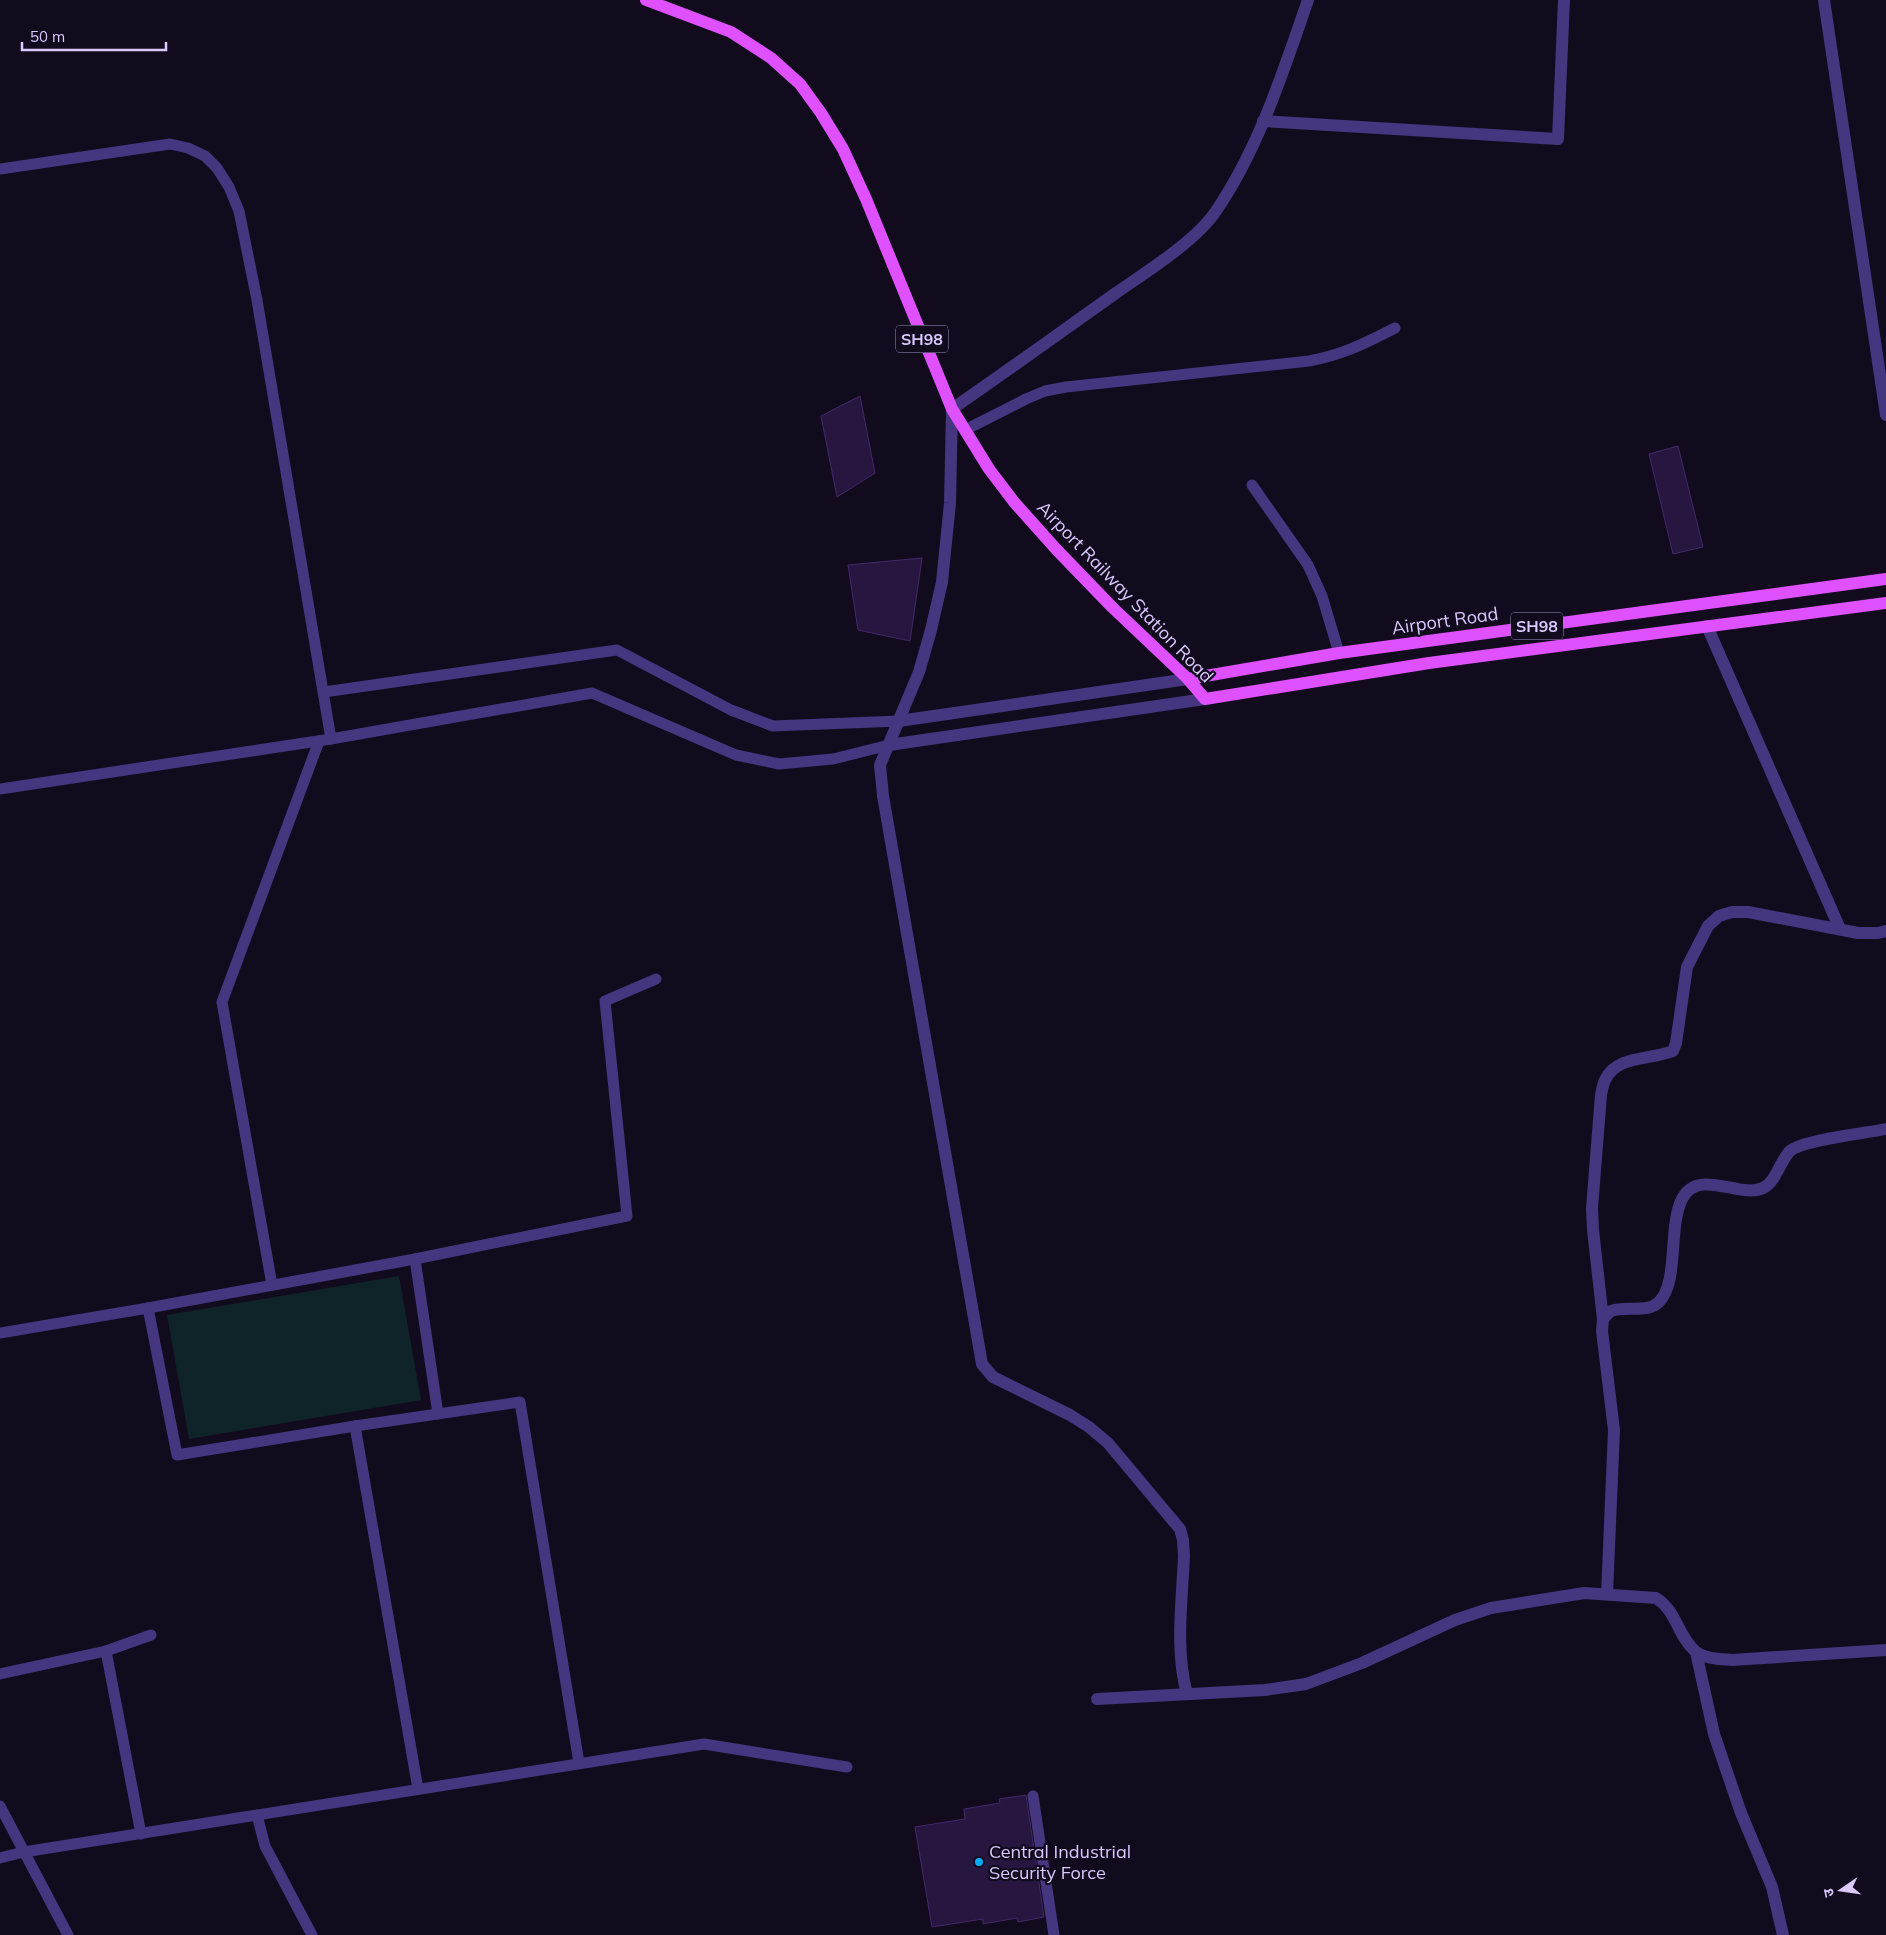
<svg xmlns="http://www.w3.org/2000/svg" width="1886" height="1935" viewBox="0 0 1886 1935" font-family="Mulish,'Noto Sans Devanagari',sans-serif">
<rect width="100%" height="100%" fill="#120b1e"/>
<!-- green -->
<polygon fill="#0e2429" points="399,1276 421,1400 189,1439 167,1315"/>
<!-- building -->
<g fill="#271740" stroke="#43286c">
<polygon points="860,396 875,473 837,497 821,416"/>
<polygon points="1678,446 1703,547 1673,554 1649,454"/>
<polygon points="922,558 910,641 858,630 848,565"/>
<polygon points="1026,1795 1044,1917 1018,1922 1017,1918 983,1924 983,1919 932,1927 915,1827 965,1819 964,1809 1000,1803 999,1799"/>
</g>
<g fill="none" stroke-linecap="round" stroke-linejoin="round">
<!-- lane -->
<g stroke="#46357f" stroke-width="11">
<polyline points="0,169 170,144 188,148 205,156 217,168 229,187 239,211 257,300 331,739"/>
<path d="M965 430 1026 399 1045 391 1066 387 1309 361C1342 355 1366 343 1395 328"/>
<polyline points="1252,485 1308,565 1322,596 1339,653"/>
<polyline points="324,692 617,650 731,710 773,726 899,721"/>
<polyline points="0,789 331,739 592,693 736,755 779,764 833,759 889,745"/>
<polyline points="272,1285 222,1002 319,741"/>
<polyline points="148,1308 177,1455 355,1426"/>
<polyline points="0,1333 148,1308 415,1259"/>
<polyline points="438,1414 415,1259 627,1216 605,1001 656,979"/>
<polyline points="0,1674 106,1651"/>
<polyline points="418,1789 355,1426 520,1402 579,1763"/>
<polyline points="1033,1796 1054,1935"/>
<polyline points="0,1806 68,1935"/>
<polyline points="257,1815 265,1846 312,1935"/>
<polyline points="141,1834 106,1651 151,1635"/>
<polyline points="0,1858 24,1852 704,1744 847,1767"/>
</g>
<!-- street -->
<g stroke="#46357f" stroke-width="12">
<polyline points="1824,0 1886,415"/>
<polyline points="1263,121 1558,139 1564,0"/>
<polyline points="1707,626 1840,929"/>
<polyline points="899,721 1188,679"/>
<polyline points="889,745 1205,699"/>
<path d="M1603 1319 1593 1230 1592 1208 1601 1095C1602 1090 1603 1084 1605 1080 1616 1055 1651 1060 1673 1051L1676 1043 1687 967 1708 926 1719 916 1732 912H1748L1858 933H1878L1886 931"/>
<path d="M1607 1594 1614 1430 1602 1331 1603 1319C1605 1317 1608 1313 1611 1311 1626 1305 1647 1314 1659 1302 1679 1282 1668 1227 1682 1199 1698 1167 1740 1199 1763 1188 1776 1182 1780 1161 1790 1151 1802 1140 1867 1133 1886 1129"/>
<polyline points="1696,1652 1714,1734 1741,1813 1772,1887 1783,1935"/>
<path d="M1187 1694C1175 1650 1182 1602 1184 1556L1183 1540 1180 1529 1108 1443 1089 1427 1070 1415 993 1377 982 1364 883 796 880 765 919 672 931 630 942 582 950 503 952 409C1007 371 1061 332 1116 293 1146 272 1196 241 1216 211 1259 148 1283 72 1308 0"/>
<path d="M1097 1699 1265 1690 1306 1684 1362 1663 1455 1620 1491 1608 1584 1593 1656 1598C1677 1611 1677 1635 1695 1651 1704 1659 1721 1659 1732 1660L1886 1650"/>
</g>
<!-- primary -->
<g stroke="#df50ff" stroke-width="12">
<polyline points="646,0 731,32 771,58 800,84 821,113 843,149 866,199 952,409 989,469 1014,502 1056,549 1112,607 1188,679 1205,699 1429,663 1886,603"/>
<polyline points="1188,679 1339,653 1886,579"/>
</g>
</g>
<!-- markers -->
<circle fill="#00adf4" stroke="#120b1e" stroke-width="2" cx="979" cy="1862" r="5"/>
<g text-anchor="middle" stroke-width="4.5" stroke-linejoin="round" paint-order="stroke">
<!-- shield labels -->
<g fill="#120b1e" stroke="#9d90bc" stroke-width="1">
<rect x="896" y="325.5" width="52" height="27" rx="4"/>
<rect x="1511" y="612.5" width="52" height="27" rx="4"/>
</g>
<g font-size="16" font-weight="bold" fill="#d9c9ff">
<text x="922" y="345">SH98</text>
<text x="1537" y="632">SH98</text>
</g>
<!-- street labels -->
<g font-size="18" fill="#d9c9ff" stroke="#120b1e">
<text transform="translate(1125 592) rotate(46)" y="6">Airport Railway Station Road</text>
<text transform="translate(1445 621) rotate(-8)" y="6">Airport Road</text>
</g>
<!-- poi labels -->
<g font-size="18" fill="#d9c9ff" stroke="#120b1e" text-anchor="start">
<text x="989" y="1858">Central Industrial<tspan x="989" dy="21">Security Force</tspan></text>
</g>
</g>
<!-- north arrow -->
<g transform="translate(1841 1890) rotate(257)" stroke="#120b1e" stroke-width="4" paint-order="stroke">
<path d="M0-4L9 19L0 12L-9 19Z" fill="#d9c9ff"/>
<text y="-8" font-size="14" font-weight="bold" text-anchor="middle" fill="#d9c9ff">उ</text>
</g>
<!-- scale -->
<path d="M22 42v8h144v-8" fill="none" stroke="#d9c9ff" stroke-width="2.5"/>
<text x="30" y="42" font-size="15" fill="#d9c9ff" stroke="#120b1e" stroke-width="4" paint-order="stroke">50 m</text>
</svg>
